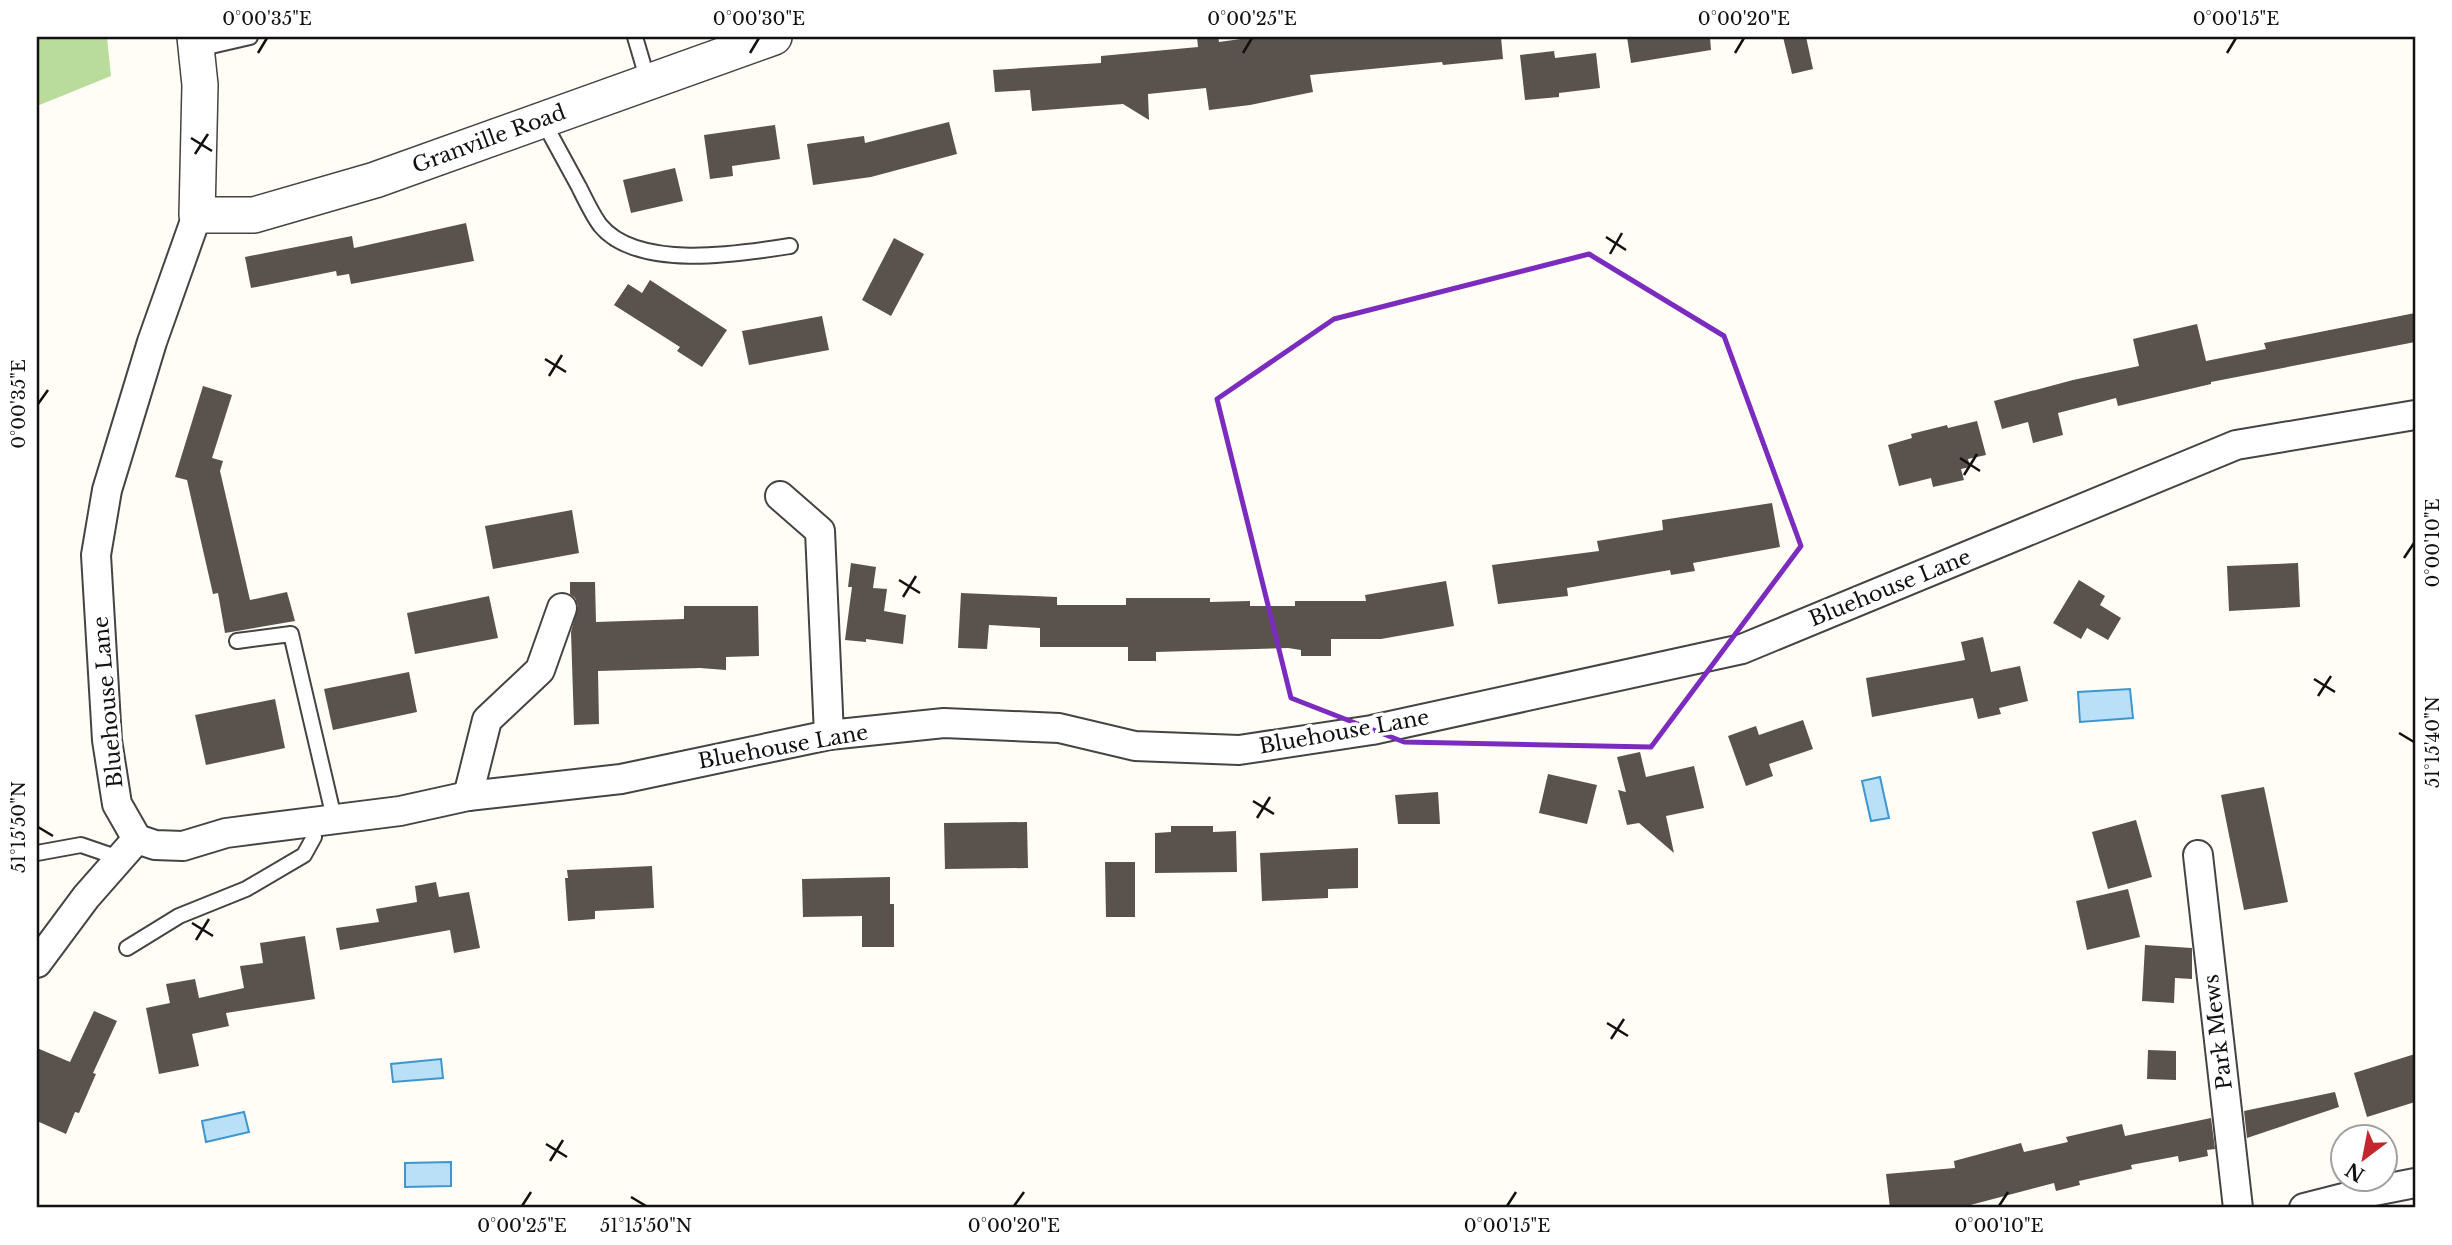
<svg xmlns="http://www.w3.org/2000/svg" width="2452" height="1245" viewBox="0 0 2452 1245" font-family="'Libre Baskerville',serif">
<rect width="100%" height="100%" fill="#fffdf5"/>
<!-- forest -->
<polygon fill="#b9dc9c" points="37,37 107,37 111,76 37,106"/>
<!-- water -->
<g fill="#b9e0f7" stroke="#3f96cf" stroke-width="2">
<polygon points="2130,689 2133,718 2080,722 2078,692"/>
<polygon points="1880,777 1889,818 1871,821 1862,781"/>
<polygon points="441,1059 443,1078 393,1082 391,1064"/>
<polygon points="244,1112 249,1132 206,1142 202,1121"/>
<polygon points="451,1162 451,1186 405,1187 405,1163"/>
</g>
<!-- building -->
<g fill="#5a524d">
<polygon points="1197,37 1218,37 1219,42 1255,37 1501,37 1503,59 1443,65 1442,62 1310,75 1313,92 1250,105 1209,110 1206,88 1148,94 1149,120 1123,104 1032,111 1030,90 995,92 993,70 1101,63 1101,56 1198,47"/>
<polygon points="1627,37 1710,37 1711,50 1631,63"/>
<polygon points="1783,37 1806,37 1813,69 1792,74"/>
<polygon points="1554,51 1555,58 1596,53 1600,88 1559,93 1559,97 1525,100 1520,55"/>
<polygon points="949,122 957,154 871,177 813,185 807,144 864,136 865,143"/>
<polygon points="775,125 780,159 732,166 733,176 710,179 704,135"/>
<polygon points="675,168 683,201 631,213 623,180"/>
<polygon points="466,223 474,261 351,284 349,274 337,276 336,271 251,288 245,257 352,236 354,248"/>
<polygon points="894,238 924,254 891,316 862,300"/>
<polygon points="650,280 727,330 702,367 677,351 680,347 614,305 628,284 642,293"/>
<polygon points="2415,313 2415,342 2211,382 2211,384 2118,406 2116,398 2058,413 2063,435 2033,443 2028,422 2002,429 1994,401 2073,380 2139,366 2133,339 2197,324 2206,361 2266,349 2264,343"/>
<polygon points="822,316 829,350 749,365 742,331"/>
<polygon points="203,386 232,395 212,458 223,461 220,471 250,600 287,592 295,621 225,633 218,593 213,594 187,480 175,477"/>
<polygon points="1977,421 1986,455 1968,459 1970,467 1961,469 1964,480 1933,487 1931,478 1899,486 1888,445 1912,438 1911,434 1947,425 1948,428"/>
<polygon points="1772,503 1780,547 1693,563 1695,571 1671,575 1670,570 1567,588 1568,596 1498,604 1492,565 1599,551 1597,541 1663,530 1662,520"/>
<polygon points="572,510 579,553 493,569 485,526"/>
<polygon points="851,563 876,567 873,588 887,589 884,611 906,615 903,644 866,639 866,642 845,640 852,587 848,587"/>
<polygon points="2298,563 2300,607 2229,611 2227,566"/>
<polygon points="2079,580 2105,596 2100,605 2121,618 2108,640 2087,628 2081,639 2053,623"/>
<polygon points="1446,581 1454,626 1381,639 1331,639 1331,656 1301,656 1301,650 1288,648 1156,652 1156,661 1128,661 1128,647 1040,647 1040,628 989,625 987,649 958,648 961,593 1057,597 1057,605 1126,605 1126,598 1210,598 1210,602 1250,601 1250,606 1295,606 1295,601 1366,601 1365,595"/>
<polygon points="570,582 595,582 596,622 684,619 684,606 758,606 759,656 726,657 726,670 700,668 598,671 599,724 574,725 571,632 578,606 575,598 570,594"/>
<polygon points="489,596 498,638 415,654 407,613"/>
<polygon points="1983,637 1991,672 2020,666 2028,701 1999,708 2001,714 1978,719 1973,698 1872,717 1866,678 1965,660 1961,642"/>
<polygon points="409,672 417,712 333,730 324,689"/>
<polygon points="275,699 285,748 206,765 195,715"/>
<polygon points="1803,720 1813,749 1769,764 1773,776 1746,786 1728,736 1756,726 1759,735"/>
<polygon points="1640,752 1646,777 1694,766 1704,808 1666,816 1674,853 1639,823 1627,825 1618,790 1626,792 1617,757"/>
<polygon points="1548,774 1597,785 1587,824 1539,813"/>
<polygon points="2264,787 2288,902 2244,910 2221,795"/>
<polygon points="1438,792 1440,824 1398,824 1395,795"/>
<polygon points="2136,820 2152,877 2108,889 2092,832"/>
<polygon points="1027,822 1028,868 945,869 944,823"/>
<polygon points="1171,826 1213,826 1213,832 1236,831 1237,872 1155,873 1155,833 1171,832"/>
<polygon points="1358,848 1358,888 1328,889 1328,898 1262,901 1260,853"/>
<polygon points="1105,862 1135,862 1135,917 1106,917"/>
<polygon points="652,866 654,908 595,911 595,919 568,921 565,878 568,878 567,870"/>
<polygon points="890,877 890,904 894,904 894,947 862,947 862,916 803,917 802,879"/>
<polygon points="436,882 439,897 469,892 480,948 454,953 450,930 340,950 336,928 379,922 376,909 417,902 415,886"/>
<polygon points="2128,889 2140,937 2087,950 2076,901"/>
<polygon points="305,936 315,999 226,1013 229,1026 192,1034 199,1066 159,1074 146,1008 170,1003 166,984 195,979 199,998 244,988 240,966 263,963 260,943"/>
<polygon points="2145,945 2192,948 2192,979 2175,978 2174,1003 2142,1001"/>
<polygon points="94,1011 117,1021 93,1073 96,1074 79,1113 75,1112 66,1134 37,1121 37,1048 70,1062"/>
<polygon points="2148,1050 2176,1051 2176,1080 2147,1079"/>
<polygon points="2415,1054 2415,1102 2367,1117 2354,1073"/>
<polygon points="2335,1092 2339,1107 2247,1138 2244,1111"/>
<polygon points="2211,1118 2215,1149 2207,1150 2208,1156 2179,1162 2178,1156 2131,1165 2132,1169 2079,1181 2080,1185 2056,1191 2054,1183 1959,1208 1890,1208 1886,1174 1955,1168 1954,1161 2021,1143 2024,1152 2068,1142 2066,1137 2122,1124 2125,1136"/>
</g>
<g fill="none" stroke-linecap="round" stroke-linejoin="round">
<defs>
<g id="service">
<polyline points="635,37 648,81"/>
<polyline points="198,49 250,37"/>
<path d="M543 121C555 143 567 165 579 187 585 199 592 214 600 225 637 271 740 254 790 246"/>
<polyline points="237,641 291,634 334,818"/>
<polyline points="37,853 81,845 119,858"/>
<polyline points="127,948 179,916 246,889 304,855 314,837 309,822"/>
</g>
<g id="minor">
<polyline points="197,215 152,342 107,490 96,555 107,740 117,804 137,839 155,845 183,846 226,833 400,811 468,796 621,779 829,735 944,723 1059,728 1135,746 1239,750 1372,730 1742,649 2236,445 2415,415"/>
<polyline points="780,496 820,531 829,735"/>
<polyline points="468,796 487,720 540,670 562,608"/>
<polyline points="2198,855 2238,1208"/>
<polyline points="37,963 86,897 137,839"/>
<polyline points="2304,1208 2359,1194 2415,1183"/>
</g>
<polyline id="tertiary" points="195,37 200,85 197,215 254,215 375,180 774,37"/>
</defs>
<!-- service casing -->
<use href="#service" stroke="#444" stroke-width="18"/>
<!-- minor casing -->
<use href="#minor" stroke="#444" stroke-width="32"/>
<!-- tertiary casing -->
<use href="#tertiary" stroke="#444" stroke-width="38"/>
<!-- service -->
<use href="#service" stroke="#fff" stroke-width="14"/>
<!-- minor -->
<use href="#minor" stroke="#fff" stroke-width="28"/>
<!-- tertiary -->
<use href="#tertiary" stroke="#fff" stroke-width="35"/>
</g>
<!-- marked area -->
<path fill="none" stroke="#7b2cbf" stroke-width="5" stroke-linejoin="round" d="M1589 254 1724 336 1801 546 1651 747 1404 742 1291 698 1217 399 1334 319Z"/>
<!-- ticks -->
<path fill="none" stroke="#111" stroke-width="2.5" d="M258 53 267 38M750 53 759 38M1243 53 1252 38M1735 53 1744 38M2227 53 2236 38M191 138 212 151M195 154 208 134M1606 237 1626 250M1610 254 1622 233M545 359 566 372M549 376 562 355M38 404 48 390M1960 458 1980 471M1964 475 1977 454M2404 558 2414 543M899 580 920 593M903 597 916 576M2314 679 2335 692M2318 696 2331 676M2399 733 2414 742M1253 801 1274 814M1257 818 1270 797M38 827 53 836M192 923 213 936M196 940 209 919M1607 1023 1628 1036M1611 1039 1624 1019M546 1144 567 1157M550 1161 563 1140M631 1197 646 1206M522 1206 531 1192M1014 1206 1024 1192M1507 1206 1516 1192M1999 1206 2008 1192"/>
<g text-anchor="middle" stroke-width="7" stroke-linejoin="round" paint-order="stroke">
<!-- street labels -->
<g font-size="21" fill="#111" stroke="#fff">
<text transform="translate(489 139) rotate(-20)" y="7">Granville Road</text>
<text transform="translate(1890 588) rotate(-22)" y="7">Bluehouse Lane</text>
<text transform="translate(108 702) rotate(-95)" y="7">Bluehouse Lane</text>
<text transform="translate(1344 732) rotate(-10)" y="7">Bluehouse Lane</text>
<text transform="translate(783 747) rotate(-10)" y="7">Bluehouse Lane</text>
<text transform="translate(2218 1032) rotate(-97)" y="7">Park Mews</text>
</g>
</g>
<!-- border -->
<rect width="2452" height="1245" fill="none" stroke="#ffffff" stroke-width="77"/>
<!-- north arrow -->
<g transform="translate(2364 1158) rotate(212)"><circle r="33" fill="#ffffff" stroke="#a0a0a0" stroke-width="2"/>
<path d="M0-5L12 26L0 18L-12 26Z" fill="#c4262e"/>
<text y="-10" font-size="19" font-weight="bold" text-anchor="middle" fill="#111111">N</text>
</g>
<rect x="38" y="38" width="2376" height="1168" fill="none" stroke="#111" stroke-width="2.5"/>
<g font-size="18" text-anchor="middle" fill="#111">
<text x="267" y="25">0°00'35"E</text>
<text x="759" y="25">0°00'30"E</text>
<text x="1252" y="25">0°00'25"E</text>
<text x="1744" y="25">0°00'20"E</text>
<text x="2236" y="25">0°00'15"E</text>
<text transform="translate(19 404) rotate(-90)" y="6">0°00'35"E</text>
<text transform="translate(2433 543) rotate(-90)" y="6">0°00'10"E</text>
<text transform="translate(2433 742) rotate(-90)" y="6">51°15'40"N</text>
<text transform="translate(19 827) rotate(-90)" y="6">51°15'50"N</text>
<text x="522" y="1232">0°00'25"E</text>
<text x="646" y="1232">51°15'50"N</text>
<text x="1014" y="1232">0°00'20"E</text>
<text x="1507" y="1232">0°00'15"E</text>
<text x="1999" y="1232">0°00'10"E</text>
</g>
</svg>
